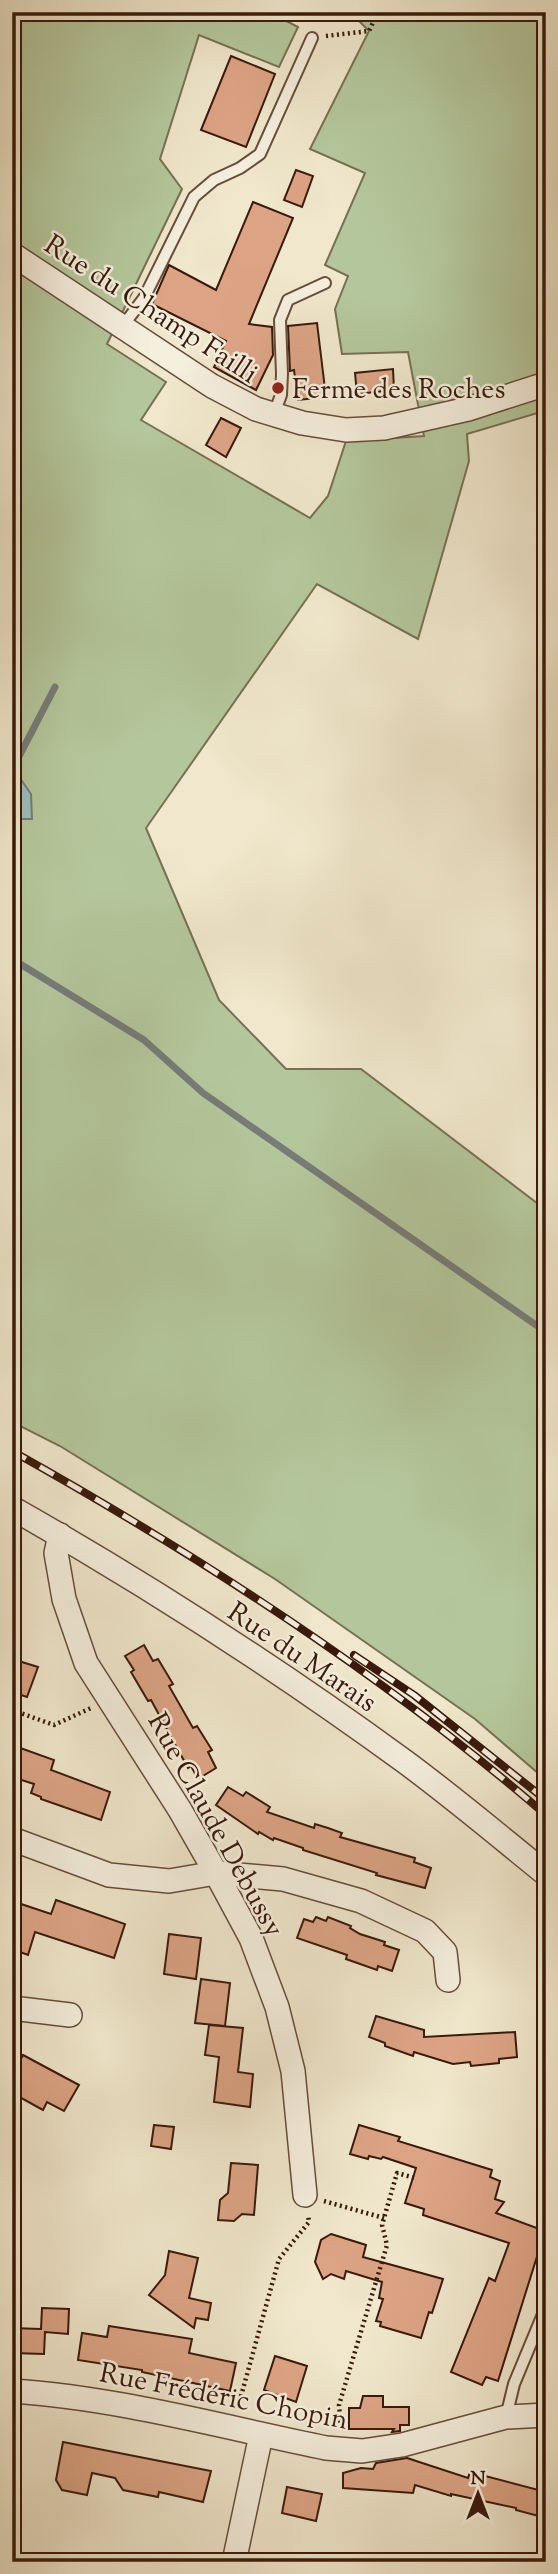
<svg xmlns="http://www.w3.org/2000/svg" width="558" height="2574" viewBox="0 0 558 2574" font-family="'Sorts Mill Goudy',serif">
<rect width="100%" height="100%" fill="#f0e7cc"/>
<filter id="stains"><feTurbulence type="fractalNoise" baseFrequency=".00286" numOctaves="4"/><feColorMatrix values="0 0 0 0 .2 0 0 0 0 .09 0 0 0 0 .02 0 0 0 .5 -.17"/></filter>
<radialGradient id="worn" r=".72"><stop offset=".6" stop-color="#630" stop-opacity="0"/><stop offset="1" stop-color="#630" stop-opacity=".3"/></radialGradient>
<!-- green -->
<polygon fill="#b4c79c" stroke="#777053" stroke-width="2" points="12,12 269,12 298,27 279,67 199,35 160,159 182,189 107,344 166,382 141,420 310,518 328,496 346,441 424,436 408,352 342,354 335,309 348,276 325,265 365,173 310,149 369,31 350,12 546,12 546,392 541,412 467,434 469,461 418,639 317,584 146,828 219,1000 286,1069 361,1069 546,1210 546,1780 475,1719 275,1579 60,1446 12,1422"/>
<!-- water -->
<polygon fill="#9ebec1" stroke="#767c78" stroke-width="2" points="13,768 31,794 32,819 12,819"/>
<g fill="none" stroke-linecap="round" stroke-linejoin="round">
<!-- stream -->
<g stroke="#767c78" stroke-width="7">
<polyline points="12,770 55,687"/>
<polyline points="12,959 144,1040 203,1093 546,1332"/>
</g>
</g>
<!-- building -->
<g fill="#dca485" stroke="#3a190a" stroke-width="2">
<polygon points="231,56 275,74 246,147 201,130"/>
<polygon points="296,170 313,176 302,207 284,200"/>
<polygon points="253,202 293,218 249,324 272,327 273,355 256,390 214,367 226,341 152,304 169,265 216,290"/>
<polygon points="317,323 326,397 298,400 294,370 290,371 288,326"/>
<polygon points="393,369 394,390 357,394 355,373"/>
<polygon points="221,418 241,428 226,457 206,445"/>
<polygon points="144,1645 153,1661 158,1659 173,1684 169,1686 193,1728 197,1726 212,1750 208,1752 216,1768 198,1779 191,1766 188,1768 151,1700 148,1701 131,1672 134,1670 125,1656"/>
<polygon points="12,1659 38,1667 27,1697 12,1692"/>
<polygon points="12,1745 54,1760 51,1770 110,1792 101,1820 41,1799 41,1797 31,1793 34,1784 12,1777"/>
<polygon points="228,1787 243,1796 246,1792 270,1807 267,1812 314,1828 315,1824 328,1828 342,1833 340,1837 415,1858 414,1862 431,1868 425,1888 376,1875 377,1873 303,1850 303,1848 274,1838 273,1840 259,1832 258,1834 216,1805"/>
<polygon points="56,1900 125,1924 114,1958 35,1932 28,1955 12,1949 12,1901 51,1914"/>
<polygon points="316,1917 326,1921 328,1917 351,1926 350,1928 360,1934 385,1942 384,1945 399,1950 392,1971 378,1966 377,1970 346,1959 347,1955 297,1938 304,1919 313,1922"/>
<polygon points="169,1934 201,1938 196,1979 164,1974"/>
<polygon points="201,1979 230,1983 225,2026 195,2023"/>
<polygon points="376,2016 424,2030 424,2037 515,2032 517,2057 499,2059 499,2063 471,2066 470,2062 453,2064 414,2052 413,2056 385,2046 385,2043 369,2037"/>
<polygon points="209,2025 243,2028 238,2072 253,2074 250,2107 214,2102 219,2057 205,2055"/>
<polygon points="23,2055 79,2085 64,2111 47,2102 43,2110 12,2093 12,2075"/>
<polygon points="154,2125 174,2127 171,2149 151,2146"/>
<polygon points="359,2125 400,2137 398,2141 492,2170 490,2177 500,2181 495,2199 504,2202 496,2213 545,2231 498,2381 486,2377 482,2385 451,2372 489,2278 495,2281 509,2243 423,2215 424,2209 405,2203 416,2168 383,2157 381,2159 369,2156 368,2159 350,2154"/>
<polygon points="231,2163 258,2165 254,2215 242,2214 234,2221 218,2220 220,2200 228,2193"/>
<polygon points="331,2234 366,2245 363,2257 443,2279 432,2313 429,2312 421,2338 380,2326 381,2322 376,2321 383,2299 379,2298 382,2282 346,2271 344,2279 331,2274 323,2279 315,2262 321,2240"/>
<polygon points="169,2251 198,2258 189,2298 211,2303 208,2320 196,2318 194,2328 149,2295 165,2275"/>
<polygon points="42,2308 69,2309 68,2334 45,2332 44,2354 12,2353 12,2328 41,2329"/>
<polygon points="109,2326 192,2339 189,2353 236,2363 230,2391 142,2372 142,2370 78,2360 82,2333 107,2337"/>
<polygon points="275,2356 307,2366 296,2402 264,2390"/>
<polygon points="363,2396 383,2396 383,2407 409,2407 409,2425 400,2425 400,2431 392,2432 394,2429 349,2429 349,2408 360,2408"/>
<polygon points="63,2442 211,2471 203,2502 159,2492 158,2497 123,2490 115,2478 92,2473 87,2495 62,2490 56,2480"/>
<polygon points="407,2458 468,2478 470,2472 546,2492 546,2518 516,2510 516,2508 451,2494 451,2496 415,2485 413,2493 343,2488 343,2473 361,2468 373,2469 376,2463"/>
<polygon points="287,2487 322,2494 316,2521 282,2513"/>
</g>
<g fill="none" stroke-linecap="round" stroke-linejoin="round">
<defs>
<g id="lane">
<polyline points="122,327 144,298 194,197 214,180 240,168 260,154 312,38"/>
<polyline points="274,414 281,395 282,374 280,320 288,300 325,283"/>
<polyline points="506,2417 514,2384 546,2307"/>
</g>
<g id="street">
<polyline points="12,254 212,386 256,409 302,423 346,430 384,428 468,409 546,384"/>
<path d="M12 1508C148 1585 279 1670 404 1761 453 1797 499 1836 546 1874"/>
<polyline points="60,1535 56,1553 64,1599 86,1663 180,1810 216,1873 251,1938 277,2007 293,2071 305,2195"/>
<polyline points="12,1839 109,1875 169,1881 216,1873 283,1879 361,1901 425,1931 445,1952 448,1980"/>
<polyline points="12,2008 70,2015"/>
<path d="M12 2391C119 2398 222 2427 326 2448L362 2451 402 2445 506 2417 546 2415"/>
<polyline points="234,2562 261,2435"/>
</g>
</defs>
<!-- lane casing -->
<use href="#lane" stroke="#684c3a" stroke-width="14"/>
<!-- street casing -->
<use href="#street" stroke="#684c3a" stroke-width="26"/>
<!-- path -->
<g stroke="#3a190a" stroke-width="4.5" stroke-dasharray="2 3.5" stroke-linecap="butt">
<polyline points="326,36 369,31 378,12"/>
<polyline points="12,1710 54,1725 91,1708"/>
<polyline points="324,2201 384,2218"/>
<polyline points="238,2407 279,2259 309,2222 308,2215"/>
<polyline points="341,2428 339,2405 387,2245 382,2225 397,2173 415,2178"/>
</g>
<!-- lane -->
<use href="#lane" stroke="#f5efde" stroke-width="10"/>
<!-- street -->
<use href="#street" stroke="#f5efde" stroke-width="23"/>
<defs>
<g id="rail">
<path d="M12 1451C198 1555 384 1675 546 1815"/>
<polyline points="354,1655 414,1695 546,1800"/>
</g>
</defs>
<!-- rail casing -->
<use href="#rail" stroke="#3a190a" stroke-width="8"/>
<!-- rail -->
<use href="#rail" stroke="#f5efde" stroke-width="5" stroke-dasharray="16" stroke-linecap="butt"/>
</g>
<!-- markers -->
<circle fill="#8f2418" stroke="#f5efde" stroke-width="2.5" cx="278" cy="388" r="7"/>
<g text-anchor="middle" stroke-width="5" stroke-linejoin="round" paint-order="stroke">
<!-- street labels -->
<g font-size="28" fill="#3a190a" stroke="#f5efde">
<text transform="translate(152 308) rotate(33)" y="10">Rue du Champ Failli</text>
<text transform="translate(303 1656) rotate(34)" y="10">Rue du Marais</text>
<text transform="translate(217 1824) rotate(61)" y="10">Rue Claude Debussy</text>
<text transform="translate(224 2395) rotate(11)" y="10">Rue Frédéric Chopin</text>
</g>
<!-- poi labels -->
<g font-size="28" fill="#3a190a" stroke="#f5efde" text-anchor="start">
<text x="292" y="398">Ferme des Roches</text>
</g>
</g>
<!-- margin -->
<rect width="558" height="2574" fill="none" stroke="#f0e7cc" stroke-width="42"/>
<rect x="14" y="14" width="530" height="2546" fill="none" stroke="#3a190a" stroke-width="3.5"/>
<rect x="21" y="21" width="516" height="2532" fill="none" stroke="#3a190a" stroke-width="2"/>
<!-- north arrow -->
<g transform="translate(478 2494)" stroke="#f5efde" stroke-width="5" paint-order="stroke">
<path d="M0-5L12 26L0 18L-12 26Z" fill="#3a190a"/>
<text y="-10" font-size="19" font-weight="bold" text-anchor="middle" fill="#3a190a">N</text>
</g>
<rect width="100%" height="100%" filter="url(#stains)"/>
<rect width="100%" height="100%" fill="url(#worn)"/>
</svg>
